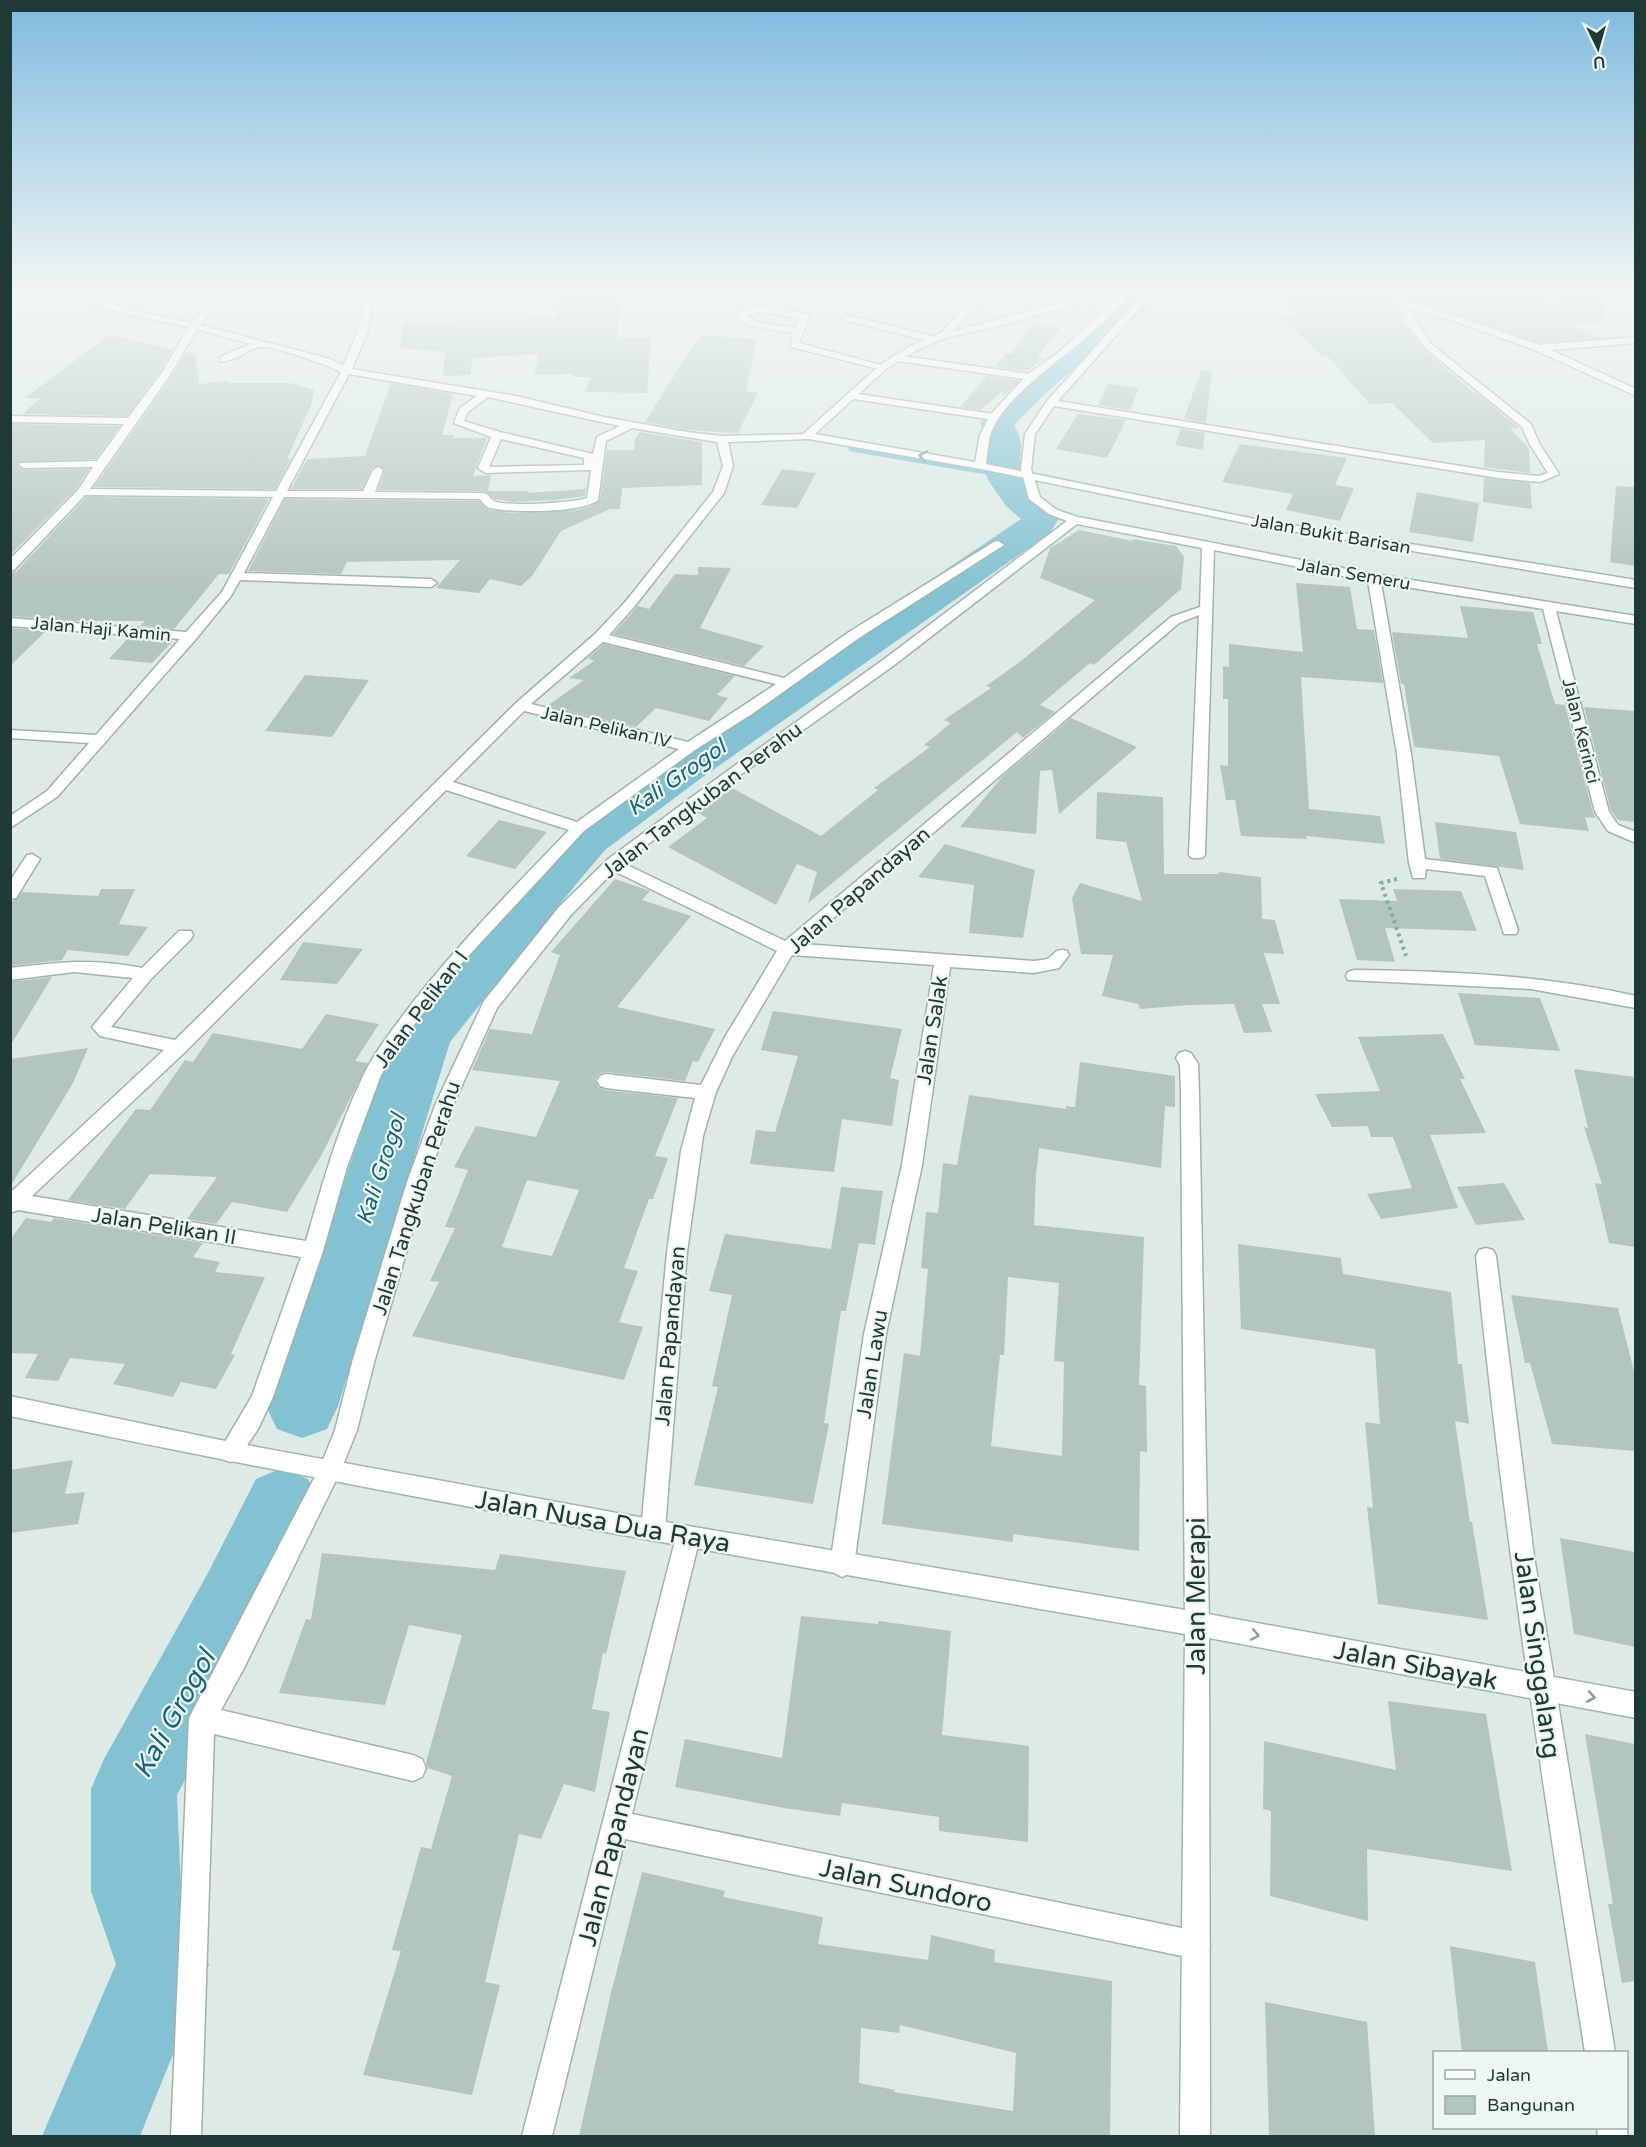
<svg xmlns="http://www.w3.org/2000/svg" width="1646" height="2147" viewBox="0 0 1646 2147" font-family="'Varela Round',sans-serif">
<rect width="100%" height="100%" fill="#deeae5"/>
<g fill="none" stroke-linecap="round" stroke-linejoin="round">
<!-- stream -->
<polyline stroke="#83c2d2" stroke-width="5" points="851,449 1004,475"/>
<!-- river -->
<g fill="#83c2d2" fill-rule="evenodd">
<path d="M1127 292H1156L1144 309 1047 392 1014 425C1016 429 1019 433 1020 438 1023 452 1016 466 1024 480 1033 495 1050 502 1059 518L1050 533 700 779 605 850 577 883 450 1042 338 1406 327 1429 302 1438 277 1429 266 1406 395 1035 404 1020 569 828 666 759 1021 519 1006 506 988 480 984 468 986 436 980 423 1025 378Z"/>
<polygon points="282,1468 308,1479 319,1504 264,1629 177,1795 181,1891 209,1965 140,2136 42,2136 116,1964 91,1891 91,1789 104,1759 208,1573 256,1479"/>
</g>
</g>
<!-- building -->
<g fill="#b3c5bf" fill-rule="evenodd">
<polygon points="619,292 618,338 651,338 647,393 585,392 591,377 572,377 573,374 534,375 539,354 473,358 470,375 443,376 445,352 400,348 403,322 557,318 560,293"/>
<polygon points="1281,292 1377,292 1396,307 1405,325 1424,350 1474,393 1477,393 1519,428 1510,428 1529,449 1530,473 1484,467 1485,440 1433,443 1392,403 1370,404 1328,357 1323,357 1278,315 1300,315"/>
<polygon points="1393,292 1537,292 1538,301 1603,300 1604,322 1568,324 1600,338 1539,343 1411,299 1406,300"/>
<polygon points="1031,324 1060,328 1037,358 1043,359 1027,371 995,367 1006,353 1012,354"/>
<polygon points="109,335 173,349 159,373 127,416 23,414 40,398 25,398"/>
<polygon points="700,335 757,339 746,391 758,393 738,433 687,430 645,422"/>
<polygon points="186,352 195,354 199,384 227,381 227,383 290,383 314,390 311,405 287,459 291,459 275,489 94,487 172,376"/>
<polygon points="1201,370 1212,372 1206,423 1184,419"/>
<polygon points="987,376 1019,381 1005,395 1002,392 980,410 960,407"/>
<polygon points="391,383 453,394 442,435 454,435 453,438 487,438 473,476 491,475 488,491 527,491 528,493 584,489 586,486 585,496 555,500 511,502 495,499 483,491 378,490 385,471 379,465 371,469 362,489 291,489 307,459 365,456"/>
<polygon points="1108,384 1139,388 1130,410 1098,405"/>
<polygon points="1078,414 1126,420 1107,458 1056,449"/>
<polygon points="13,424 120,426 96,459 18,462 17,466 24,470 89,469 76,489 10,555 10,427"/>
<polygon points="1181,429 1205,433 1203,450 1175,445"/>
<polygon points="640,432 702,442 702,485 622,488 620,509 610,509 561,531 532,576 521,586 490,579 479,593 436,588 460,560 347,562 341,574 248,571 285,499 479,501 489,510 513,513 578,510 591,506 600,500 607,450 634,450 635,439"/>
<polygon points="1240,444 1347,458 1335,485 1354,488 1340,521 1286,510 1293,494 1222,482"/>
<polygon points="782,469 816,473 797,508 761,505"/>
<polygon points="1484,478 1530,483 1532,509 1483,502"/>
<polygon points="1616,486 1635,487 1635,566 1610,562"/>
<polygon points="1417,492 1479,503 1473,542 1409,532"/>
<polygon points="86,497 269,499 229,574 219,574 174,629 140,626 145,621 73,621 10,616 10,573 16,572"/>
<polygon points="1079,530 1133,541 1132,539 1176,546 1184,557 1181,589 1094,665 1090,663 1040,705 1055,712 1023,738 1017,732 808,903 817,872 797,864 776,905 668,847 707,818 697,812 732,788 821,836 878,790 874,788 930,747 924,745 951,723 944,720 991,688 986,686 1021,661 1095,600 1040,578 1050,548"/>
<polygon points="698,567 731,568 700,628 764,646 744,666 613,634 638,606 649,609 675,574 698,575"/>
<polygon points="1296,583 1350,587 1357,629 1374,630 1383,683 1301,677 1309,809 1380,816 1385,844 1306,836 1307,839 1241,836 1235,800 1226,800 1220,765 1228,766 1228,699 1223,699 1223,666 1229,667 1229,644 1303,652"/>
<polygon points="1460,606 1533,612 1542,644 1537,644 1555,704 1565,705 1593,813 1596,818 1585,817 1589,831 1520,824 1499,756 1414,747 1404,684 1401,684 1392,632 1468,638"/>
<polygon points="10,628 46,631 10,666"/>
<polygon points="129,637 173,641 152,663 109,659"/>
<polygon points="604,644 735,676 717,695 728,698 709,721 656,708 636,727 547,706 584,680 569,678 594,661 588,658"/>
<polygon points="305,675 369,680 332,737 265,731"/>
<polygon points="1584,707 1635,711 1635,822 1618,820 1611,811"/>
<polygon points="1071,718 1137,747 1059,814 1052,770 1040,771 1036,834 960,827 1003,776"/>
<polygon points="1097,792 1163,797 1164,874 1219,874 1219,872 1261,877 1262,919 1275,920 1284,954 1264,953 1280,1004 1262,1004 1272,1032 1244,1033 1234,1004 1190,1005 1140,1009 1138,1004 1102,996 1113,955 1081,954 1072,898 1080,883 1142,901 1126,842 1096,839"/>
<polygon points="499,820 547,832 515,869 466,856"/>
<polygon points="1435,822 1516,832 1524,870 1440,859"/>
<polygon points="945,844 1035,870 1023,938 969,933 974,885 918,877"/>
<path d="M615 879 650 891 642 900 691 916 617 1007 715 1029 698 1062 693 1061 685 1081 606 1072 599 1074 595 1080 598 1087 605 1090 678 1098 655 1156 668 1158 653 1199H649L624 1268 638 1271 619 1322 643 1327 624 1380 412 1336 439 1282 430 1281 455 1228 445 1227 468 1170 454 1167 476 1126 536 1137 560 1081 472 1070 490 1029 532 1034 560 955 551 952ZM527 1180 579 1190 552 1256 502 1247Z"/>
<polygon points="101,889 135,889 119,924 148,927 128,956 68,950 62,960 10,966 10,904 22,892 98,896"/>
<polygon points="1393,889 1461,891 1477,931 1385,928 1395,962 1357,960 1339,899 1397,901"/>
<polygon points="303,942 363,949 337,984 280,980"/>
<polygon points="52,977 10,1046 10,982"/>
<polygon points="1458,993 1540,998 1560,1051 1475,1045"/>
<polygon points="773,1011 902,1029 890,1078 899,1080 892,1126 842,1119 834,1172 750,1164 756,1130 775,1132 798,1056 761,1050"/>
<polygon points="326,1014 379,1024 355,1061 368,1063 353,1093 321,1156 287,1212 232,1202 216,1224 187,1219 217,1177 150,1174 125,1209 68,1200 136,1109 150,1110 185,1060 193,1062 213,1033 302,1049"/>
<polygon points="1443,1034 1465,1079 1460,1079 1486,1133 1430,1135 1458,1208 1381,1219 1367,1194 1412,1188 1393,1137 1371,1137 1368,1126 1332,1127 1315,1094 1380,1091 1358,1037"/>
<polygon points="88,1048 73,1083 10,1187 10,1059"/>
<path d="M1080 1062 1175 1076V1107L1165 1106 1161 1168 1039 1148 1036 1175 1034 1225 1144 1237 1139 1385 1146 1386 1147 1452 1140 1451 1139 1551 1013 1534V1542L882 1524 904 1353 920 1356 928 1269 921 1268 926 1212 938 1213 943 1163 957 1165 969 1095 1066 1109V1106L1075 1107ZM1008 1277 1059 1283 1054 1361 1064 1362 1062 1456 991 1446 1000 1355H1004Z"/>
<polygon points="1574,1069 1635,1077 1635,1247 1609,1243 1595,1183 1602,1184 1584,1127 1588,1128"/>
<polygon points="1504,1183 1525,1220 1476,1225 1457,1187"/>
<polygon points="841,1187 883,1191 875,1245 859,1243 846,1311 841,1311 824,1423 829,1424 813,1504 694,1485 718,1387 712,1386 732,1295 709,1291 725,1234 831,1249"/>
<polygon points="26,1218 51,1222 54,1218 203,1243 193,1257 220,1262 215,1272 265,1277 231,1354 235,1355 216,1389 181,1382 173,1397 113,1384 125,1364 70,1358 58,1381 25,1378 38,1354 10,1353 10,1240"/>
<polygon points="1238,1244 1341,1258 1343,1274 1451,1292 1458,1364 1462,1364 1469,1424 1455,1421 1470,1522 1472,1522 1488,1620 1378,1604 1367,1507 1373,1508 1365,1422 1380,1424 1375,1349 1241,1329"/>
<polygon points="1511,1295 1618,1308 1635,1375 1635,1451 1552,1444 1530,1363 1525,1363"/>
<polygon points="73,1460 65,1494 85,1492 78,1524 10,1533 10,1470"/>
<polygon points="1560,1538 1635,1552 1635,1647 1574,1634"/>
<polygon points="322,1553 495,1570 500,1554 626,1571 606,1654 603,1653 592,1709 610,1712 595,1792 564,1784 541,1839 519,1834 485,1982 500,1985 472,2095 363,2075 401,1951 392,1950 421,1847 431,1849 452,1776 428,1768 426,1762 462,1635 409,1625 385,1705 279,1693 306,1619 311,1620"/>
<polygon points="801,1616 878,1624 879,1621 951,1631 942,1735 1029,1746 1028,1842 939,1831 939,1817 842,1803 840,1816 784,1808 675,1787 685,1739 782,1758"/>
<polygon points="1388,1701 1486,1714 1512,1871 1367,1849 1368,1921 1270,1896 1271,1811 1263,1809 1264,1741 1396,1770"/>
<polygon points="1585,1734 1635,1744 1635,1981 1622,1983 1608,1904 1613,1904"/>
<path d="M642 1872 725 1891 723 1897 823 1917 818 1944 928 1960 931 1935 995 1950 994 1962 1112 1981 1110 2136H579L611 1993ZM900 2025 1016 2053 1013 2111 894 2092 895 2090 859 2083 861 2028 899 2033Z"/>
<polygon points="1450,1946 1535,1962 1548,2052 1462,2052"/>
<polygon points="1265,2002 1367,2022 1375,2136 1269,2136"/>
</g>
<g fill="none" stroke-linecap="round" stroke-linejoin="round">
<defs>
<g id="street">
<path d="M19 292H73L134 311 192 323 217 292H226L200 325 330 359 343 366 357 333 366 292H374L367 333 352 369 516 396 604 417 687 432 722 436 811 434 812 436 807 439 728 442 733 466 724 493 634 607 609 635 784 678 849 632 994 542 998 541 1004 545 859 638 752 714 695 750 584 831 460 965 404 1038 381 1075 347 1167 323 1251 273 1397 258 1429 238 1459 230 1462 222 1459 219 1452 252 1396 301 1257 18 1210 10 1213V1193L164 1050 100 1036 92 1027 133 978 74 972 10 980V968C60 962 92 958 142 968L179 931H191L193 935 191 939 151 979 111 1027 175 1040 516 703 595 634 626 601 713 492 723 466 717 442 632 428 606 441 598 500C584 513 510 513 490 508 486 507 483 503 480 499L284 497 244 573 431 579 437 583 431 587 240 580 231 596 196 639 57 797 10 828V816L47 791 89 743 10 738V730L96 735 180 639 10 626V618L186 632 222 592 273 497 85 495 14 570 10 571V559L78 490 93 467 24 468 19 465 20 463 97 461 124 424 10 422V416L128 418 161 374 189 327 129 315 69 297 23 295ZM197 329 251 344 220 357V361C234 363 246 349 259 347 273 345 327 365 341 372L276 491 90 489 170 375ZM349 374 477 396 460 408 454 423 491 437 478 468 486 473 591 470 587 498C575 503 504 507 494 501 489 498 489 494 483 493L375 492 383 470 378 467 373 470 363 491H287ZM488 397 620 426 597 437 593 454 500 432 464 421 468 412ZM501 439 584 458V465L489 467ZM603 642 776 684 688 742 531 704ZM524 711 679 749 577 822 453 782ZM446 790 569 830C515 886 461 941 413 1002 396 1025 377 1048 364 1074 338 1127 322 1185 306 1241L32 1196 185 1052Z"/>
<polygon points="446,292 455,292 446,303 440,303 439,301"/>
<polygon points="1119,292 1127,292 1123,304 1111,314 1105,314 1105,310 1116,301"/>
<path d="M1145 292H1154L1058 401 1498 472 1539 476 1548 473 1529 443 1522 427 1425 348 1407 324 1398 306 1379 292H1389L1405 302 1457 316 1539 345 1636 337V343L1551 350 1636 389V396L1535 350 1451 320 1409 309 1431 344 1531 424 1539 443 1559 474 1540 482 1498 478 1054 406 1035 434 1031 469 1040 497 1057 510 1078 517 1374 574 1636 616V624L1556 611 1609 812 1618 825 1636 832V843L1608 831 1595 812 1543 609 1381 583 1411 754 1425 859 1497 868 1518 930 1516 934H1504L1485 876 1426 869 1425 878H1413L1409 863 1397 754 1368 581 1214 550 1205 855 1202 858H1192L1189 855 1199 615 1179 623 803 944 1034 961C1039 960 1045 960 1049 958 1056 952 1057 948 1067 951L1069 955 1059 968 1034 973 950 967 922 1165 886 1334 854 1565 850 1573 842 1577 834 1573 830 1565 864 1334 902 1165 934 965 792 955 733 1055 716 1092 703 1136 687 1252 665 1530 661 1538 653 1541 645 1538 641 1530 667 1252 681 1151 695 1098 606 1088 600 1086 597 1081 600 1076 606 1074 701 1085 725 1037 777 951 614 871 571 915 497 1008 454 1103 427 1182 375 1359 357 1430 341 1470 244 1668 221 1710 413 1755 422 1759 426 1768 422 1777 413 1781 214 1734 201 2136H171L189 1718 321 1465 335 1430 353 1359 407 1182 436 1103 484 1001 559 907 607 860 719 777 883 660 1067 521 1049 514 1029 499 1021 469 1025 434 1047 401ZM1077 524 1202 548 1200 607 1171 617 785 941 623 863 729 783 893 666Z"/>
<polygon points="1074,299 1077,300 1077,304 995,327 944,338 939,335"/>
<path d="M760 306 807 314 809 316 799 343 888 367 883 370 791 347 793 333 752 326 736 317 743 310ZM760 312 799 318 795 328 757 322 747 316Z"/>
<polygon points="847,315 936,337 938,339 933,342 844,320 844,316"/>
<polygon points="895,355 1030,374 1035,377 1030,380 892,360 892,356"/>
<polygon points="851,393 994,414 999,417 994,420 847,398 846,396"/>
<polygon points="32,854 40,859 16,898 10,899 10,881 27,855"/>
<path d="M1354 970C1449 971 1542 975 1636 996V1008L1531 989 1348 980 1346 976 1348 972Z"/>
<polygon points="1185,1051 1191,1053 1198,1064 1199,1095 1209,1624 1206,1633 1197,1636 1188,1633 1185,1624 1181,1095 1180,1065 1176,1058 1179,1053"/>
<path d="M1486 1248 1493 1250 1496 1256 1534 1556 1615 2052H1585C1543 1787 1502 1523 1476 1256L1479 1250Z"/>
<polygon points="688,1526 696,1529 700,1537 632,1814 1196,1931 1206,1935 1210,1945 1206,1955 1196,1959 625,1839 552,2136 522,2136 676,1537 680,1529"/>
<polygon points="1626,2126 1628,2136 1598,2136 1597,2128"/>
</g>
<g id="secondary">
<path d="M984 292H993L967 315 947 337 917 350 886 369 815 434 975 462 980 435 990 415 1027 375 1059 352 1102 313 1042 292H1055L1113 312C1082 348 1002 393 990 436 988 445 987 455 986 464L1255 519 1636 580V588L1255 525 981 469 803 438V434L880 365 911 346 941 333 961 311Z"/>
<path d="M10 1396 230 1442 688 1526 1197 1612 1636 1692V1718L1209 1638 1210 2136H1180L1185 1634C792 1566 400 1498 10 1416Z"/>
</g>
</defs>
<!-- street casing -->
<use href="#street" stroke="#a1b2ac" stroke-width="3"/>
<!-- secondary casing -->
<use href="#secondary" stroke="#9db6ae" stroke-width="3"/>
<!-- path -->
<polyline stroke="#7dafa2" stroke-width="4" stroke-dasharray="3 4" stroke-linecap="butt" points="1397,879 1381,883 1406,956"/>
<!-- street -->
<use href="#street" fill="#fff" fill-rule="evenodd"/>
<!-- secondary -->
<use href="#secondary" fill="#fff" fill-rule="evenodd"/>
</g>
<!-- one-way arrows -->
<defs><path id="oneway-chevron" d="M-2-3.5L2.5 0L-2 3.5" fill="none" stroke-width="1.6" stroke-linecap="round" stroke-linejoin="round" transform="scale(1.5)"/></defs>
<g stroke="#8f9c9a">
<use href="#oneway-chevron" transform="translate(923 456) rotate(-170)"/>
<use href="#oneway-chevron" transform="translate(1255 1635) rotate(11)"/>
<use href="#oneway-chevron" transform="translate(1591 1697) rotate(10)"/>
</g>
<!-- sky -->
<linearGradient id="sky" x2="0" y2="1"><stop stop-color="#7fbadf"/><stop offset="0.49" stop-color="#f0f6f3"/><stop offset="1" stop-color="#f0f6f3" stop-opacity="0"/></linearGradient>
<rect width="1646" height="593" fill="url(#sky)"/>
<g text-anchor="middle" stroke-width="4.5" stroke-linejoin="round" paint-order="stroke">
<!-- far-street labels -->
<g font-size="18" fill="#1f3a34" stroke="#eef7f3">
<text transform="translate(1331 534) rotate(10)" y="6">Jalan Bukit Barisan</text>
<text transform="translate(1354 574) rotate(10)" y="6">Jalan Semeru</text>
<text transform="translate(101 629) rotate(5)" y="6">Jalan Haji Kamin</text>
<text transform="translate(606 727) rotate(13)" y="6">Jalan Pelikan IV</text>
<text transform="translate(1581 731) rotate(76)" y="6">Jalan Kerinci</text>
</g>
<!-- street labels -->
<g font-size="21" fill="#1f3a34" stroke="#eef7f3">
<text transform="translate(702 800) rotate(-37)" y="7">Jalan Tangkuban Perahu</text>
<text transform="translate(859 890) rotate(-41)" y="7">Jalan Papandayan</text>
<text transform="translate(421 1009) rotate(-53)" y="7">Jalan Pelikan I</text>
<text transform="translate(932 1030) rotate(-81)" y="7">Jalan Salak</text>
<text transform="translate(416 1198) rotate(-72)" y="7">Jalan Tangkuban Perahu</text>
<text transform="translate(164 1226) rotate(9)" y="7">Jalan Pelikan II</text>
<text transform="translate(670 1336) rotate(-85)" y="7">Jalan Papandayan</text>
<text transform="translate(872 1364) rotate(-81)" y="7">Jalan Lawu</text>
</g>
<!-- water labels -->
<g font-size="22" font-style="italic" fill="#186378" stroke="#eef7f3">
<text transform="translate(676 777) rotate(-35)" y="8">Kali Grogol</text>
<text transform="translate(380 1169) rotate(-72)" y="8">Kali Grogol</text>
</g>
<!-- near-street labels -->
<g font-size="26" fill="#1f3a34" stroke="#eef7f3">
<text transform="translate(603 1521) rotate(10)" y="9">Jalan Nusa Dua Raya</text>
<text transform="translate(1196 1596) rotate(-90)" y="9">Jalan Merapi</text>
<text transform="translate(1538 1655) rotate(82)" y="9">Jalan Singgalang</text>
<text transform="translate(1416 1665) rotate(11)" y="9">Jalan Sibayak</text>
<text transform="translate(613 1837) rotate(-76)" y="9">Jalan Papandayan</text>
<text transform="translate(906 1885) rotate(12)" y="9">Jalan Sundoro</text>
</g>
<!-- near-water labels -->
<g font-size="27" font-style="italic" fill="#186378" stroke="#eef7f3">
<text transform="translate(174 1714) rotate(-61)" y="9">Kali Grogol</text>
</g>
</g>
<!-- border -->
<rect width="1646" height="2147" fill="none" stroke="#1f3a34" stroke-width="24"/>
<!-- legend -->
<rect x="1433" y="2051" width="195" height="78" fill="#eef7f3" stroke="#9baba7" stroke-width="1.5"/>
<rect x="1445" y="2070" width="30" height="9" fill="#ffffff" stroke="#9baba7" stroke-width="1.5"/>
<text x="1487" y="2081" font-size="18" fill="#1f3a34">Jalan</text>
<rect x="1445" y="2096" width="30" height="18" fill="#b3c5bf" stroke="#9baba7" stroke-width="1.5"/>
<text x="1487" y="2111" font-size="18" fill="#1f3a34">Bangunan</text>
<!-- north arrow -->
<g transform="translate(1598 48) rotate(175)" stroke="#eef7f3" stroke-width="4.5" paint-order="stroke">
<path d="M0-4.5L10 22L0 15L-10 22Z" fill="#1f3a34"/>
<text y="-9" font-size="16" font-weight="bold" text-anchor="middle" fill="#1f3a34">U</text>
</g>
</svg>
